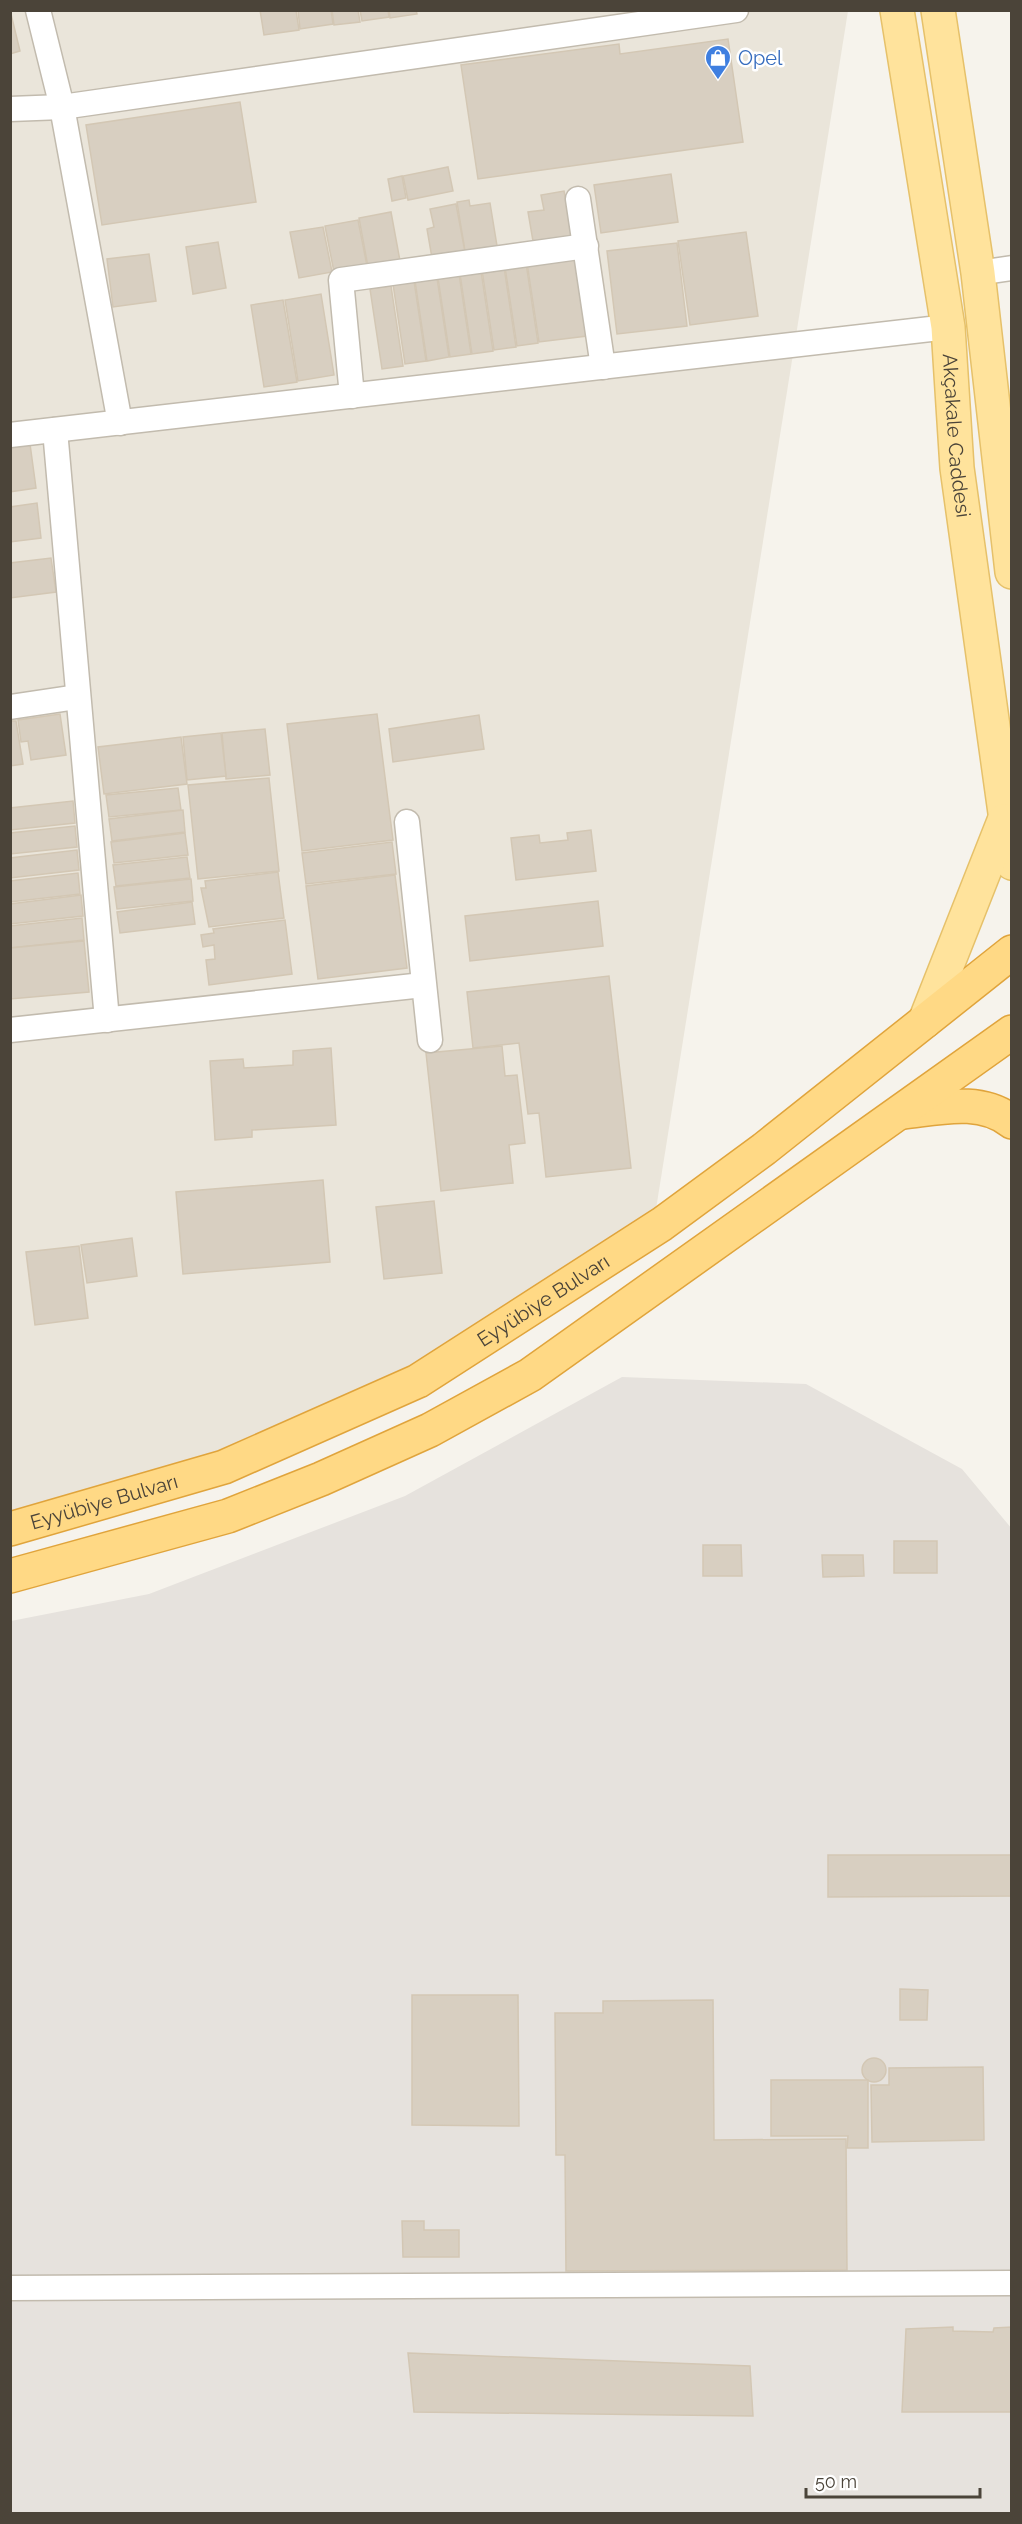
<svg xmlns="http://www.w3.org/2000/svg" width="1022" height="2524" viewBox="0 0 1022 2524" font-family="Raleway,sans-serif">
<rect width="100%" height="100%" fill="#f6f3ec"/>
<!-- residential -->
<polygon fill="#eae5da" points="11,11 848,11 656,1209 410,1374 228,1452 11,1519"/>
<!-- industrial -->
<polygon fill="#e6e2dd" points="622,1377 806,1384 962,1469 1012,1529 1011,2513 11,2514 11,1621 149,1594 405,1496"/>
<!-- building -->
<g fill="#d8cfc1" stroke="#d3c7b4" stroke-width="1.5">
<polygon points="10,10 20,51 10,54"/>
<polygon points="260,10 296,10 299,30 264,35"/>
<polygon points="298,10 331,10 333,24 300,29"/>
<polygon points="332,10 358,10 360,22 334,25"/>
<polygon points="360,10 388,10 389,17 362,21"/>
<polygon points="389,10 416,10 417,14 390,18"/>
<polygon points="728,39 743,142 478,179 461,65 619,44 620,54"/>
<polygon points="240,102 256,202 102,225 86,125"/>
<polygon points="448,167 453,191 408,200 403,176"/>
<polygon points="671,174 678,222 601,233 594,185"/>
<polygon points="402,176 406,198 392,201 388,179"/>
<polygon points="564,191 573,240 534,247 528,212 544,210 541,195"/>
<polygon points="469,200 470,206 490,203 497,246 465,251 457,202"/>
<polygon points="456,204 465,252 432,258 427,229 434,227 430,209"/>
<polygon points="391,212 400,261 368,267 359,218"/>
<polygon points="358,220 367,266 334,272 325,226"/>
<polygon points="323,227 332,272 299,278 290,232"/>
<polygon points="746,232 758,316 690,325 678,241"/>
<polygon points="218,242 226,288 193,294 186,247"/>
<polygon points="677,243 687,326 617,334 607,251"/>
<polygon points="149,254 156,301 113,307 107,259"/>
<polygon points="575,256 587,336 539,342 527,263"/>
<polygon points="526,263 538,343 517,346 505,267"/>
<polygon points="504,267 516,347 494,350 482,270"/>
<polygon points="481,271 493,351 472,354 460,274"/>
<polygon points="459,274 471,354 450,357 438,278"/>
<polygon points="437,278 449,357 427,361 415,281"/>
<polygon points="414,281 426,361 405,364 393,284"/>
<polygon points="391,286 403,366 382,369 370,289"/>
<polygon points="321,294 334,375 298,381 285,300"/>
<polygon points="283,300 297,382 264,387 251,305"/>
<polygon points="30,444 36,488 10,492 10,447"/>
<polygon points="37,503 41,538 10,542 10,507"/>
<polygon points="51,558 56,592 10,598 10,563"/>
<polygon points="60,714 66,755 31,760 28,741 21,742 18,720"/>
<polygon points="377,714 393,840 302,851 287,724"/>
<polygon points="479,715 484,749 393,762 389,729"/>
<polygon points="10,721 16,721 23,764 10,766"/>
<polygon points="265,729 270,775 226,779 222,733"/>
<polygon points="221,733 226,776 187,780 183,737"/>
<polygon points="181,737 187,784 104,794 98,747"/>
<polygon points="269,778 279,871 198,879 188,785"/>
<polygon points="178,788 181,810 109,817 106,795"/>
<polygon points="73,801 75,823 10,830 10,808"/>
<polygon points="183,810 185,832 112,841 109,819"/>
<polygon points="75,826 77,847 10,854 10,833"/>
<polygon points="591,830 596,871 516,880 511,838 539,835 540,843 568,840 567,833"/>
<polygon points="185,833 188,855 114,863 111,842"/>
<polygon points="392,842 396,874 306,884 302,853"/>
<polygon points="77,850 79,870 10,878 10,858"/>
<polygon points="187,857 190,878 116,886 113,865"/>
<polygon points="278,872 284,918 209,927 201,888 206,888 205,881"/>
<polygon points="78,873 80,894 10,902 10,881"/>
<polygon points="395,875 407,968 318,979 306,886"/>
<polygon points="191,879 193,901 117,909 114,887"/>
<polygon points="81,895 83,916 10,924 10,904"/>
<polygon points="598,901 603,946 470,961 465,916"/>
<polygon points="192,902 195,924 120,933 117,912"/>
<polygon points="82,918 84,940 10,948 10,926"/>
<polygon points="285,920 292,974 209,985 206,960 215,959 214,945 203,947 201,935 214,933 213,929"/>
<polygon points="84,941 89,992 10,999 10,948"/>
<polygon points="609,976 631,1168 546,1177 539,1113 528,1114 519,1043 473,1048 467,992"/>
<polygon points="502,1046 505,1076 517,1075 525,1143 509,1145 513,1183 441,1191 426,1053"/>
<polygon points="331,1048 336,1125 252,1130 252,1137 215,1140 210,1061 243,1059 244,1068 293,1065 293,1051"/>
<polygon points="323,1180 330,1262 183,1274 176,1192"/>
<polygon points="434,1201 442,1273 384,1279 376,1207"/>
<polygon points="132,1238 137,1276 87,1283 81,1245"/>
<polygon points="79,1246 88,1318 35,1325 26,1252"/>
<rect x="894" y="1541" width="43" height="32"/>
<polygon points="703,1545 741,1545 742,1576 703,1576"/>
<polygon points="822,1555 863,1555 864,1576 823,1577"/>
<polygon points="828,1855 1012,1855 1012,1896 828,1897"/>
<polygon points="900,1989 928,1990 927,2020 900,2020"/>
<polygon points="412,1995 518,1995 519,2126 412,2125"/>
<polygon points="713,2000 714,2140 846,2139 847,2270 566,2271 565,2155 556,2155 555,2013 603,2013 603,2001"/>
<circle cx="874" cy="2070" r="12"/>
<polygon points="983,2067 984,2140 872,2142 871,2085 889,2085 889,2068"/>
<polygon points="771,2080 868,2080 868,2148 847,2148 848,2136 771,2136"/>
<polygon points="402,2221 424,2221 424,2230 459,2230 459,2257 403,2257"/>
<polygon points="953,2327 953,2331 993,2332 994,2328 1012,2327 1012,2412 902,2412 906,2329"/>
<polygon points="408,2353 750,2366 753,2416 414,2412"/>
</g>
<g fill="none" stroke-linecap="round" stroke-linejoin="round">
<defs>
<g id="minor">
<polyline points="38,10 62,107 120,423"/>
<polyline points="10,109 62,107 736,10"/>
<polyline points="578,199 603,367"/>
<polyline points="978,273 1012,268"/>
<polyline points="352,396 341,280 586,246"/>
<polyline points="55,430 107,1020"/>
<polyline points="10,435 948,327"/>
<polyline points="10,707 77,697"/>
<polyline points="407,822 430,1040"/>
<polyline points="10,1030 423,985"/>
<polyline points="10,2288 1012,2283"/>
</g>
<g id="primary">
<path id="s1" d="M897 10 948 327 957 468 1012 863"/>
<polyline points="938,10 978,273 1012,572"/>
<polyline points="925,1021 1004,821"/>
</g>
<g id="trunk">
<path d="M903 1112C939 1108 981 1097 1012 1122"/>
<path id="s2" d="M10 1529 224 1467 418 1381 662 1224 764 1149 1012 952"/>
<polyline points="10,1576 228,1516 321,1479 430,1430 530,1375 1012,1032"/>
</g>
</defs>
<!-- minor casing -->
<use href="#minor" stroke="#c2bbae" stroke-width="27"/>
<!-- primary casing -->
<use href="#primary" stroke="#e6c16a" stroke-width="36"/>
<!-- trunk casing -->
<use href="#trunk" stroke="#e0a43c" stroke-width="36"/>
<!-- minor -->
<use href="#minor" stroke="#fff" stroke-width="24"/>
<!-- primary -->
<use href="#primary" stroke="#ffe39c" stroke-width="33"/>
<!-- trunk -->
<use href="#trunk" stroke="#ffd985" stroke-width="33"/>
</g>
<!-- icons -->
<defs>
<symbol id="shop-pin" viewBox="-11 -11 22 30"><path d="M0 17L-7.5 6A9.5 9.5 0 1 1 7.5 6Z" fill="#3f7fe0" stroke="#fff"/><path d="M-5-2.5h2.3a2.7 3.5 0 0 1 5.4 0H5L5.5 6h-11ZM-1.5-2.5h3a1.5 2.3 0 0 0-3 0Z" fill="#fff"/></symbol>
</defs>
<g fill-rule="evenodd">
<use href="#shop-pin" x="703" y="43" width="30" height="40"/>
</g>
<g text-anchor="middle" stroke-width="5" stroke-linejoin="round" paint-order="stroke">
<!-- shop labels -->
<g font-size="20" fill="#366cbe" stroke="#fff" text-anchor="start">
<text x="738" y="65">Opel</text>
</g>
<!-- street labels -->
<g font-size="20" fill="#4b4439" stroke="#fff">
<text dy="7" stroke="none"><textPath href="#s1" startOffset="430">Akçakale Caddesi</textPath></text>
<text dy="7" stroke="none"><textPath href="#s2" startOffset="584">Eyyübiye Bulvarı</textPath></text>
<text dy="7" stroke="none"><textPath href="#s2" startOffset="98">Eyyübiye Bulvarı</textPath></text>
</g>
</g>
<!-- border -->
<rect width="1022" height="2524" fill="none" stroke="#4b4439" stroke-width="24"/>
<!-- scale -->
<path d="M806 2488v9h174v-9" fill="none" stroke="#4b4439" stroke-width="3"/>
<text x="815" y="2488" font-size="18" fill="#4b4439" stroke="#ffffff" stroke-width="4.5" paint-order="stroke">50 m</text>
</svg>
